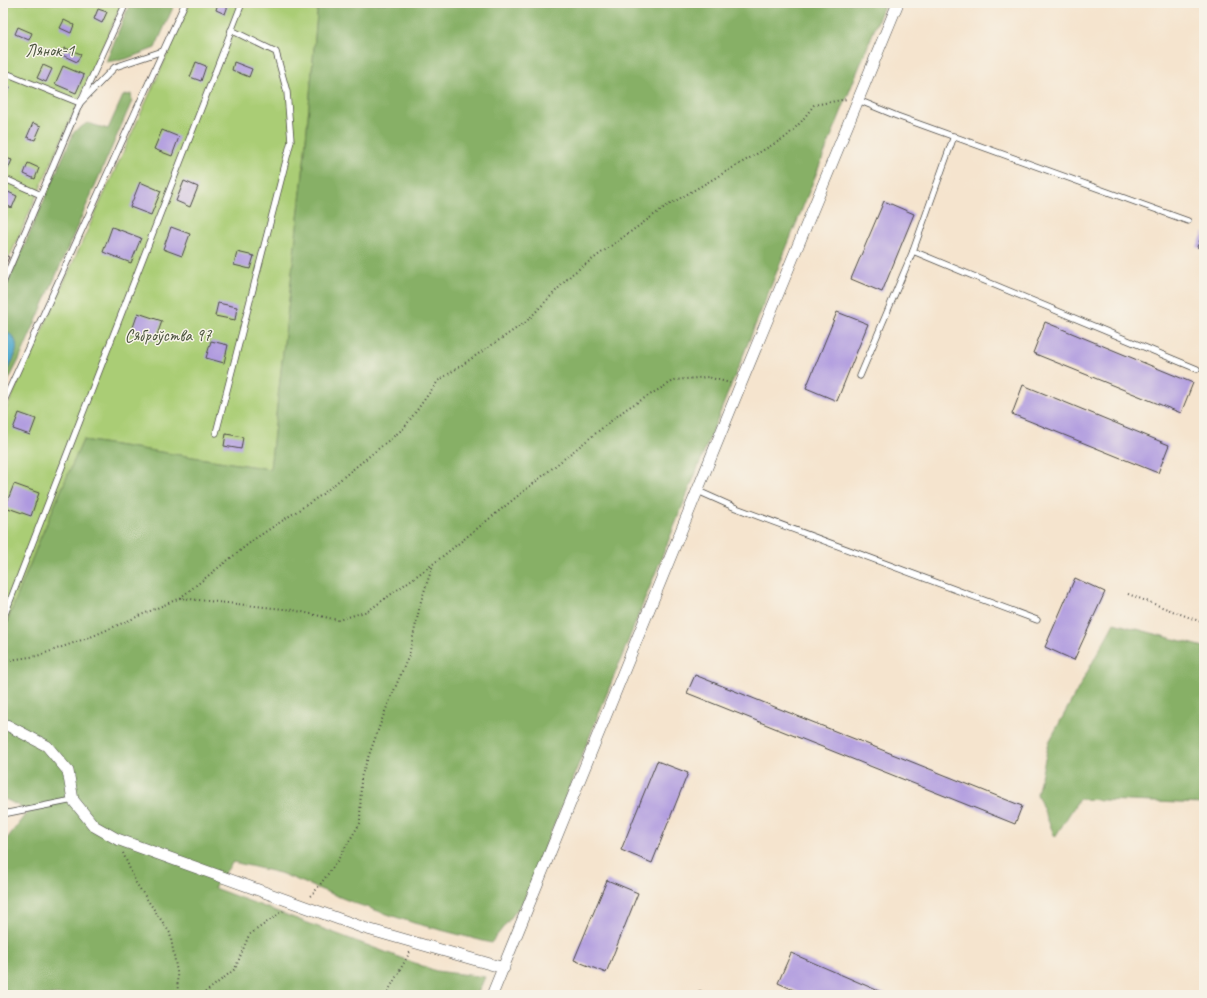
<svg xmlns="http://www.w3.org/2000/svg" width="1207" height="998" viewBox="0 0 1207 998" font-family="Caveat,sans-serif">
<rect width="100%" height="100%" fill="#f7f3e8"/>
<filter id="ink" filterUnits="userSpaceOnUse"><feTurbulence type="fractalNoise" baseFrequency=".025" numOctaves="2"/><feDisplacementMap in="SourceGraphic" scale="8" xChannelSelector="R" yChannelSelector="G"/><feConvolveMatrix kernelMatrix="1 2 1 2 8 2 1 2 1" color-interpolation-filters="sRGB"/></filter>
<filter id="wash" filterUnits="userSpaceOnUse"><feTurbulence type="fractalNoise" baseFrequency=".012" numOctaves="4" result="noise"/><feDisplacementMap in="SourceGraphic" scale="16" xChannelSelector="R" yChannelSelector="G"/><feGaussianBlur stdDeviation="0.9" result="paint"/><feColorMatrix in="noise" values="0 0 0 0 0 0 0 0 0 0 0 0 0 0 0 0 0 1.4 0 .05"/><feComposite in="paint" operator="in"/></filter>
<g filter="url(#wash)">
<rect width="100%" height="100%" fill="#f5e4ce"/>
<!-- green -->
<g fill="#aacd75" stroke="#6a7c50">
<polygon points="3,3 122,3 3,272"/>
<polygon points="190,3 318,3 303,174 270,469 83,440 40,539 3,632 3,416 156,80"/>
</g>
<!-- forest -->
<g fill="#87b066" stroke="#596e48">
<polygon points="130,3 175,3 155,48 126,59 106,62"/>
<polygon points="318,3 885,3 523,902 491,943 414,923 357,904 280,873 233,862 214,888 436,971 485,977 477,995 3,995 3,844 28,811 3,798 3,632 40,539 83,440 270,469 303,174"/>
<polygon points="131,94 132,101 19,360 3,391 3,377 15,356 8,333 3,332 3,294 74,132 87,123 108,129 123,96"/>
<polygon points="1114,623 1204,647 1204,804 1079,799 1055,837 1037,794 1049,742"/>
</g>
<!-- water -->
<path fill="#4ea8cc" stroke="#3c6a7c" d="M3 332C8 333 11 334 14 338 22 351 9 366 3 377Z"/>
<g id="blocks">
<!-- building -->
<g fill="#ae99df">
<polygon points="218,3 229,3 225,14 216,10"/>
<polygon points="1195,3 1204,3 1204,7"/>
<polygon points="98,9 107,12 102,23 94,19"/>
<polygon points="64,20 74,25 71,33 60,28"/>
<polygon points="18,27 32,33 29,40 15,34"/>
<polygon points="65,48 81,54 77,62 62,55"/>
<polygon points="196,62 206,66 201,81 190,77"/>
<polygon points="234,62 252,69 249,77 232,70"/>
<polygon points="43,65 52,69 46,82 37,78"/>
<polygon points="63,66 84,75 76,93 55,84"/>
<polygon points="3,85 10,87 3,103"/>
<polygon points="33,123 41,126 35,140 27,137"/>
<polygon points="162,130 179,137 172,156 154,149"/>
<polygon points="3,157 12,160 8,169 3,167"/>
<polygon points="28,163 39,168 35,179 24,174"/>
<polygon points="184,181 198,187 190,207 176,201"/>
<polygon points="140,182 161,191 151,215 130,207"/>
<polygon points="8,192 17,196 12,208 3,204"/>
<polygon points="884,201 914,214 882,292 851,279"/>
<polygon points="112,227 141,238 131,263 103,252"/>
<polygon points="171,227 190,234 182,256 163,249"/>
<polygon points="1204,231 1204,250 1197,247"/>
<polygon points="237,252 254,256 250,269 234,265"/>
<polygon points="3,254 9,257 3,270"/>
<polygon points="218,303 237,307 235,320 215,316"/>
<polygon points="837,312 868,324 837,401 806,388"/>
<polygon points="138,313 162,321 155,341 131,333"/>
<polygon points="1045,322 1193,383 1181,413 1033,353"/>
<polygon points="211,341 228,345 224,363 206,358"/>
<polygon points="1023,385 1169,445 1158,473 1012,414"/>
<polygon points="19,413 36,419 30,435 13,429"/>
<polygon points="226,434 243,437 241,449 224,446"/>
<polygon points="14,484 39,493 31,516 5,507"/>
<polygon points="1075,578 1105,592 1074,660 1045,647"/>
<polygon points="695,675 1022,806 1015,824 687,693"/>
<polygon points="657,761 688,773 652,863 621,850"/>
<polygon points="607,880 638,893 606,973 574,960"/>
<polygon points="791,953 888,995 805,995 778,983"/>
</g>
</g>
</g>
<g filter="url(#ink)">
<use href="#blocks" fill-opacity="0" stroke="#494743" stroke-width="1"/>
<g fill="none" stroke-linecap="round" stroke-linejoin="round">
<defs>
<g id="service">
<polyline points="3,72 80,103 115,67 163,51"/>
<polyline points="858,100 897,116 1188,221"/>
<polyline points="954,136 913,251 1197,369"/>
<polyline points="3,178 41,195"/>
<polyline points="3,283 80,103 126,3"/>
<polyline points="860,376 913,251"/>
<polyline points="3,403 185,3"/>
<polyline points="216,433 291,141 287,92 276,52 231,30"/>
<polyline points="698,491 736,508 1037,620"/>
<polyline points="3,619 242,3"/>
<polyline points="3,814 73,800"/>
<polyline points="700,994 701,995"/>
</g>
<g id="minor">
<polyline points="3,723 47,746 68,771 73,800 94,826 117,839 364,928 504,968"/>
<polyline points="492,995 740,386 898,3"/>
</g>
</defs>
<!-- service casing -->
<use href="#service" stroke="#494743" stroke-width="7"/>
<!-- minor casing -->
<use href="#minor" stroke="#494743" stroke-width="12"/>
<!-- path -->
<g stroke="#494743" stroke-width="2" stroke-dasharray="1 3" stroke-linecap="butt">
<polyline points="1128,594 1204,623"/>
<polyline points="180,598 256,538 320,496 404,428 438,381 526,322 572,274 665,207 786,137 801,122 814,105 847,99"/>
<polyline points="3,661 37,656 93,636 180,598 293,610 338,620 368,611 433,564 626,409 675,380 708,377 730,383"/>
<polyline points="123,853 136,883 170,933 177,972 178,995"/>
<polyline points="310,896 313,894 336,863 360,823 361,777 384,714 409,655 421,601 433,565"/>
<polyline points="202,995 235,969 249,935 283,911"/>
<polyline points="386,995 410,952"/>
</g>
<!-- service -->
<use href="#service" stroke="#fff" stroke-width="5.5"/>
<!-- minor -->
<use href="#minor" stroke="#fff" stroke-width="11"/>
</g>
</g>
<g text-anchor="middle" stroke-width="3" stroke-linejoin="round" paint-order="stroke">
<!-- park labels -->
<g font-size="17" fill="#4b543e" stroke="#f7f3e8">
<text x="50" y="56">Лянок-1</text>
<text x="168" y="341">Сяброўства 97</text>
</g>
</g>
<!-- margin -->
<rect width="1207" height="998" fill="none" stroke="#f7f3e8" stroke-width="16"/>
</svg>
